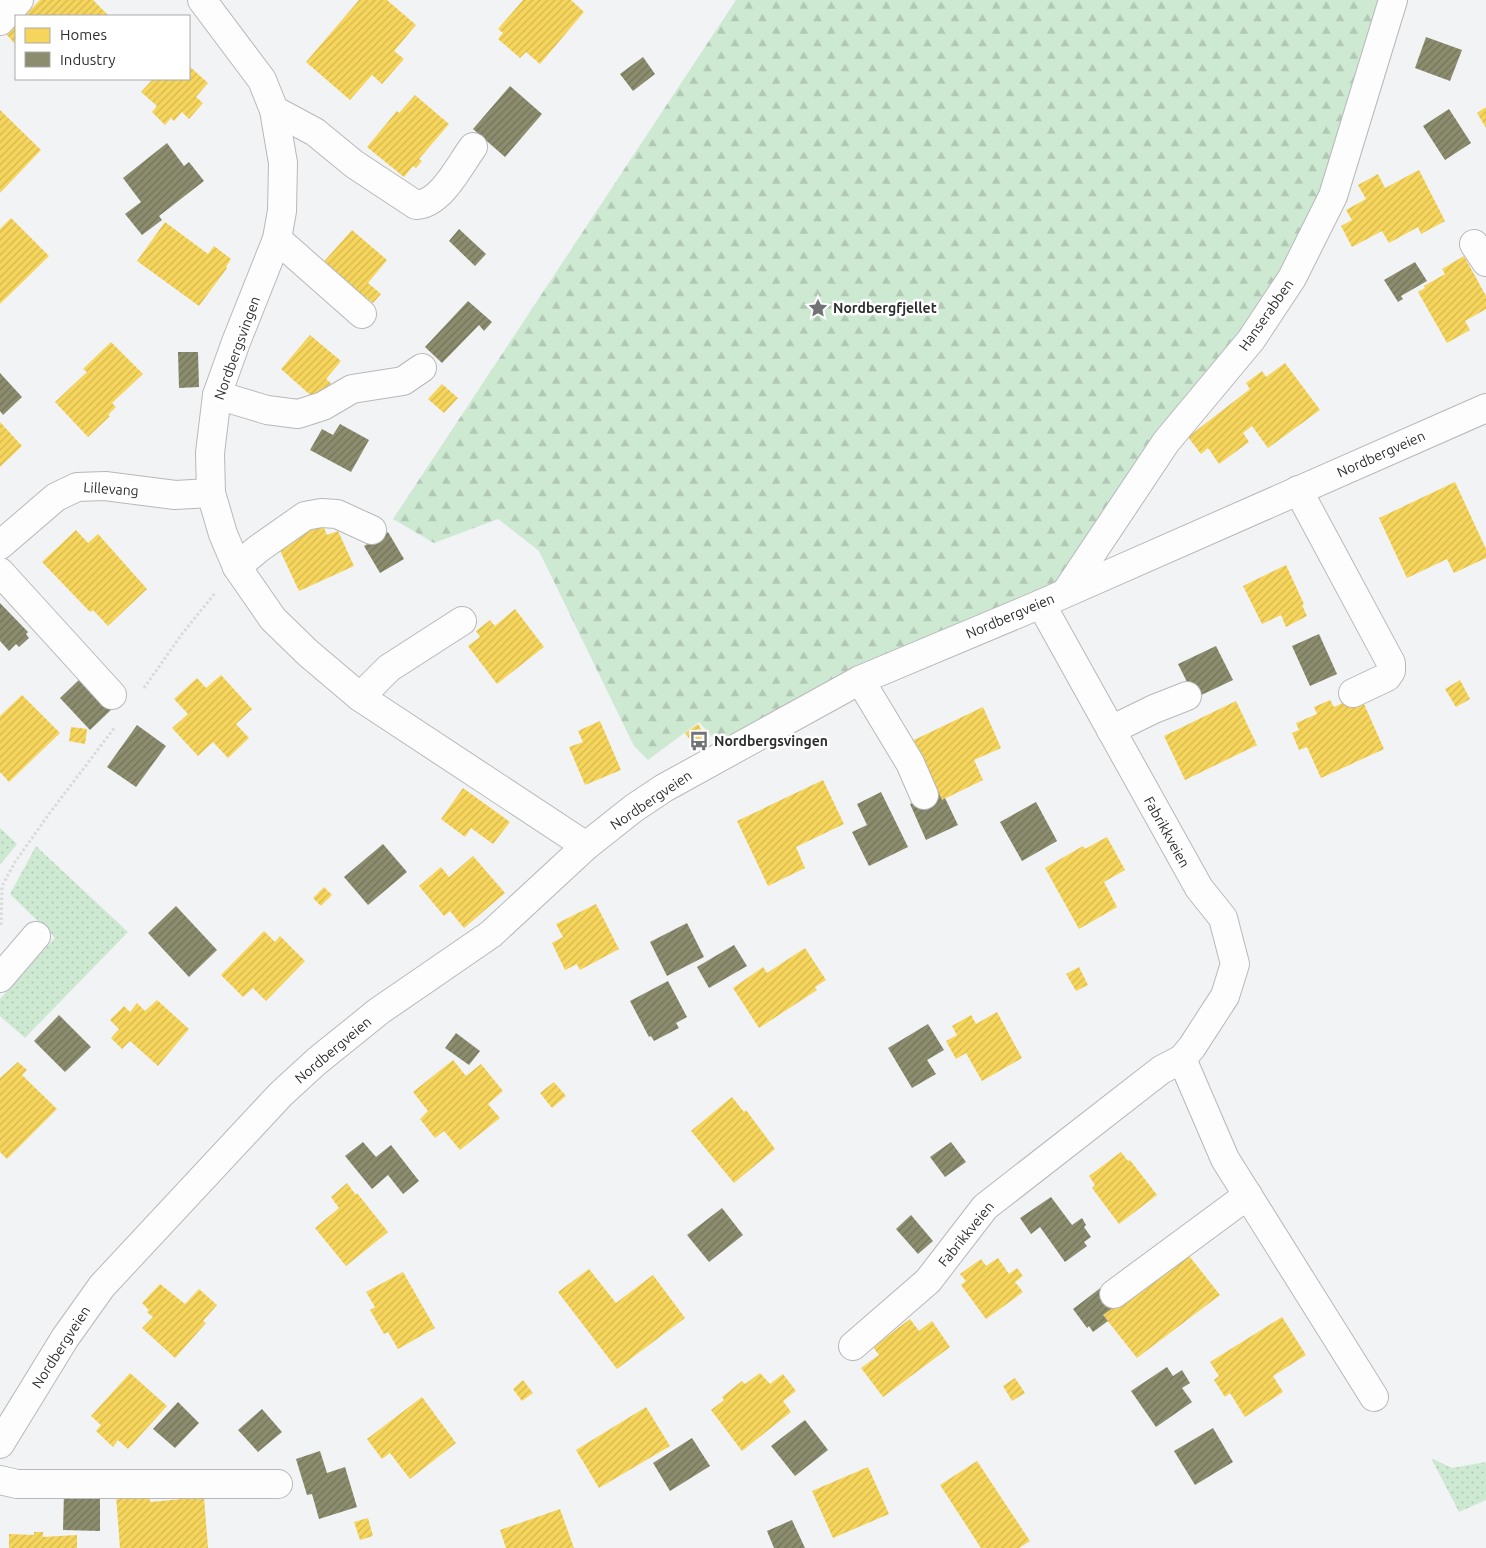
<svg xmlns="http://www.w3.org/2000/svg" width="1486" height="1548" viewBox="0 0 1486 1548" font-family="Ubuntu,sans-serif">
<defs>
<pattern id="green-dots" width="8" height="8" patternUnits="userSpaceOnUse" patternTransform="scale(1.25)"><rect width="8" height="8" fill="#cee9d2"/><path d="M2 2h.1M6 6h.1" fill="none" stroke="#b1c8b5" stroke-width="1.8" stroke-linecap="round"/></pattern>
<pattern id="forest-firs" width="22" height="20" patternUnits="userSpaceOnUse" patternTransform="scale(1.25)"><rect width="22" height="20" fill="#cee9d2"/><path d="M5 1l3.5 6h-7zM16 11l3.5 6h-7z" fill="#b1c8b5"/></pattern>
<pattern id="homes-hatch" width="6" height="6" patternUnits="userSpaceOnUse" patternTransform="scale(1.25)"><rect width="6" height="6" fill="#f6d55c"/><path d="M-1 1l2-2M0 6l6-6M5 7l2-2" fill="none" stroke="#d3b750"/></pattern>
<pattern id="industry-hatch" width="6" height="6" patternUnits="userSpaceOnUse" patternTransform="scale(1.25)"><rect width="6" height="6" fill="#8c8c6e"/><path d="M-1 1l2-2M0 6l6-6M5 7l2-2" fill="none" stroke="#73735b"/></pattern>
</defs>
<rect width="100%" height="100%" fill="#f2f3f5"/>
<!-- green -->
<g fill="url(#green-dots)">
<polygon points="0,828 17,844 0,865"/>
<polygon points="36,846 128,932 25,1038 0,1016 0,999 55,938 10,894"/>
<polygon points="1431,1458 1452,1468 1486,1462 1486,1500 1459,1512"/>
</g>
<!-- forest -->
<polygon fill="url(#forest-firs)" points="736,0 1393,0 1333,196 1066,592 726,753 699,722 648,760 634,746 539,551 498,519 434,543 393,519"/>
<!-- homes -->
<g fill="url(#homes-hatch)">
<polygon points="40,0 93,0 109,16 24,16"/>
<polygon points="359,0 387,0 416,25 394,51 404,59 382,84 372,75 350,100 306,62"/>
<polygon points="523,0 571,0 584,12 540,64 526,52 520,58 498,39 503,33 498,29"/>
<polygon points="16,23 16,45 6,34"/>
<polygon points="189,66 208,83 196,97 203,103 189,119 182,112 174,121 171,118 165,125 152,112 157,106 141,92 153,79 189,79"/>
<polygon points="415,95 449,124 419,159 422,161 416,168 413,166 404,177 367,147 397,111 399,113"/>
<polygon points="1486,107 1486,128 1477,113"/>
<polygon points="0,110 41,150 0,193"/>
<polygon points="1419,170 1445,221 1421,234 1418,227 1389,243 1382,231 1352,247 1341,226 1352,220 1346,210 1366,199 1358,185 1378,174 1385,188"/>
<polygon points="11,218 49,256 0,304 0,229"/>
<polygon points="165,222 208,254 214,246 231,259 226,267 227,268 199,306 137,261"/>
<polygon points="352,230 387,260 368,283 381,294 373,303 360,293 356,297 320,266"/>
<polygon points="1464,256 1486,296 1486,309 1465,321 1470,330 1447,343 1418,292 1425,288 1424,286 1445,274 1442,269"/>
<polygon points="310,335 341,361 326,379 331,383 316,400 281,369"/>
<polygon points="111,342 143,374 112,403 116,407 108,415 110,416 88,437 55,402 87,372 83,369"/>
<polygon points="1285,363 1320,410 1268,448 1252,426 1243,433 1249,442 1219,464 1208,448 1201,454 1188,437 1250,389 1246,383 1262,371 1266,377"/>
<polygon points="442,384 458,398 444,413 428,399"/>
<polygon points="0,422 22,446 0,467"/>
<polygon points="1455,482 1486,549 1486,558 1454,573 1447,559 1407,578 1379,518"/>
<polygon points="321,521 327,535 338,531 354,566 299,591 276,542"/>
<polygon points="76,530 88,543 98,534 147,589 108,626 93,610 90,612 42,562"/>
<polygon points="1286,565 1304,604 1302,605 1307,616 1286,627 1281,615 1262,624 1243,586"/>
<polygon points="515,609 544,647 497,684 468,646 480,637 476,631 490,620 495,626"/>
<polygon points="221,675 252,709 236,724 249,738 228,758 213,742 198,756 172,728 188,714 174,699 197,678 206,688"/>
<polygon points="1460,680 1470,699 1456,707 1445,689"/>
<polygon points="22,695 60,733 9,782 0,772 0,716"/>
<polygon points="1360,695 1384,749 1321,778 1307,747 1299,750 1292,733 1299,730 1296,723 1317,714 1314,707 1330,700 1334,707"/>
<polygon points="1236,701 1257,745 1185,780 1164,736"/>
<polygon points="983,707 1001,748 974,760 983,780 942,800 914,740"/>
<polygon points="600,721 621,770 585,785 569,747 583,742 578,731"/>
<polygon points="698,724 705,735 693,744 685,733"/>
<polygon points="71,727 87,729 85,744 69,741"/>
<polygon points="823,780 844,824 796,847 805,868 768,886 737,821"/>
<polygon points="463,788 510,822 493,844 471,828 465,837 441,819"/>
<polygon points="1107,837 1125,870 1104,882 1117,907 1079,929 1045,868 1083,846 1085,849"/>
<polygon points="473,856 505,893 464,928 450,911 444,916 419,886 441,867 449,877"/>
<polygon points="324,887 332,895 321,906 313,898"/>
<polygon points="596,904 619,949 580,970 577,964 565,970 552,943 563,937 556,924"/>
<polygon points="264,931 275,942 280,936 305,961 266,1001 253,988 243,997 221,975"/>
<polygon points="805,948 826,980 815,987 817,990 759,1028 733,988 763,967 767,973"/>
<polygon points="1079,967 1088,985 1076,991 1066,974"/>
<polygon points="157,1000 189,1029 158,1066 130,1041 122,1049 111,1038 119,1029 110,1020 124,1006 130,1012 137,1003 145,1011"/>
<polygon points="997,1012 1022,1058 982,1081 966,1053 956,1059 946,1041 957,1035 952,1026 971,1015 976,1024"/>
<polygon points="453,1060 466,1076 481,1064 503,1091 488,1104 500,1118 460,1150 444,1131 435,1138 420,1119 428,1111 413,1092"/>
<polygon points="18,1062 27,1070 22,1075 57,1109 7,1159 0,1152 0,1078"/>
<polygon points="554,1082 566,1096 552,1108 540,1093"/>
<polygon points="732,1097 744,1112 746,1110 775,1149 734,1183 691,1131"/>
<polygon points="1121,1152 1128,1161 1130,1160 1157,1195 1119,1224 1092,1188 1095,1185 1089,1176"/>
<polygon points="347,1183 356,1195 357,1193 388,1232 346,1266 315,1228 339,1208 331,1197"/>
<polygon points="1186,1252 1220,1295 1137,1358 1103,1315"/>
<polygon points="998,1258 1009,1274 1017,1268 1023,1276 1015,1282 1023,1292 986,1319 961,1285 966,1281 960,1274 981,1259 986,1266"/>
<polygon points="589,1269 616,1303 653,1275 685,1318 617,1369 558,1292"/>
<polygon points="403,1272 435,1328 398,1349 388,1332 384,1334 370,1310 375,1307 366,1292"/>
<polygon points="160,1284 185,1304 199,1289 217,1305 203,1321 206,1323 175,1358 142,1328 153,1317 147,1312 149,1310 142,1303"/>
<polygon points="1282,1317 1306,1355 1273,1376 1283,1392 1245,1417 1230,1393 1225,1397 1214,1380 1219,1376 1210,1362"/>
<polygon points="910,1319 919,1331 932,1321 950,1347 883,1397 861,1368 879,1355 873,1347"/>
<polygon points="130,1373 167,1406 128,1449 118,1440 113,1447 96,1431 101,1425 91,1416"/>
<polygon points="760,1373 770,1384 783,1374 796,1391 783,1401 791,1412 742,1451 711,1410 724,1400 722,1397 742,1381 745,1384"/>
<polygon points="1015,1378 1025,1393 1012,1401 1003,1386"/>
<polygon points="523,1380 533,1393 522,1401 513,1389"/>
<polygon points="422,1397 456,1443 410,1479 390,1453 382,1459 367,1439"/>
<polygon points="646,1407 670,1446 599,1488 576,1450"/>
<polygon points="977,1461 1030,1541 1019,1548 981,1548 940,1485"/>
<polygon points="868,1467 889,1514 833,1538 812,1491"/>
<polygon points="149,1492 150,1502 204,1497 208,1548 120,1548 116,1495"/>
<polygon points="560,1509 574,1548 506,1548 500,1530"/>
<polygon points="368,1518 373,1536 360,1540 354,1522"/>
<polygon points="34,1532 43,1532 43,1537 77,1535 77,1548 9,1548 9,1534 34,1535"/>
</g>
<!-- industry -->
<g fill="url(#industry-hatch)">
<polygon points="1426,37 1462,50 1450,81 1415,68"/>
<polygon points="643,57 655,74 633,91 620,74"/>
<polygon points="510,86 542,114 505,157 473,129"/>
<polygon points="1449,109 1471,143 1445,160 1423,126"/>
<polygon points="167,143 184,166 189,162 204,181 159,216 162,220 142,235 125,214 141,202 123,178"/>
<polygon points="459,229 486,254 475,266 449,241"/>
<polygon points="1415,262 1427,281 1401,296 1403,299 1398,302 1384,280"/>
<polygon points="468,301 492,322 484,331 479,325 442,363 425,347"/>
<polygon points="178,352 198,352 199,387 179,388"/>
<polygon points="0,373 22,397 3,415 0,411"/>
<polygon points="340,424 369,440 351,472 310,450 322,429 333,435"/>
<polygon points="388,532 404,559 380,573 364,546"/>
<polygon points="0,603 28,632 26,634 29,638 19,647 16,644 9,651 0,641"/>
<polygon points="1319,634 1337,674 1310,686 1292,646"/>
<polygon points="1216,646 1233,680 1195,698 1178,664"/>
<polygon points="82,677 112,709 90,730 60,698"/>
<polygon points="137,725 166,746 136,787 107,767"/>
<polygon points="938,791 942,800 945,798 958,825 926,840 910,804"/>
<polygon points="881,792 908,847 869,866 852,832 867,825 857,804"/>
<polygon points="1036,802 1057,841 1022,861 1000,822"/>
<polygon points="383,844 407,872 368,905 344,877"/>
<polygon points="176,906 217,950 189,977 148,933"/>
<polygon points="687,923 704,957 667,976 650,942"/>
<polygon points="734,945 747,966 709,988 697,967"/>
<polygon points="668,981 687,1017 676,1023 679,1028 654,1041 651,1036 649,1037 630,1001"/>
<polygon points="59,1015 91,1047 65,1072 34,1041"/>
<polygon points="928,1024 944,1050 927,1060 936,1074 912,1088 888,1048"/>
<polygon points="456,1033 480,1051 469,1065 445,1048"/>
<polygon points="363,1142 376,1157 391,1145 419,1181 403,1194 388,1175 372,1189 345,1156"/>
<polygon points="951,1142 966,1162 945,1177 930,1157"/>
<polygon points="1051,1197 1072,1225 1082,1218 1086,1225 1084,1227 1091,1237 1084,1242 1087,1246 1065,1262 1040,1227 1031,1234 1020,1218"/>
<polygon points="722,1208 743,1235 709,1262 687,1235"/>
<polygon points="911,1215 933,1241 918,1254 896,1229"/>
<polygon points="1103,1286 1117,1305 1103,1315 1108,1321 1093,1332 1089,1326 1087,1328 1073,1309"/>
<polygon points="1167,1367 1173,1376 1182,1370 1190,1383 1182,1388 1192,1402 1156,1427 1131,1391"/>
<polygon points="178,1402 199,1423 175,1448 153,1429"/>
<polygon points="262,1409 282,1432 258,1452 238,1430"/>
<polygon points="805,1420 828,1450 795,1476 771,1446"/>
<polygon points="1213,1428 1233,1462 1195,1485 1174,1451"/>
<polygon points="692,1438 710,1466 670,1491 653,1463"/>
<polygon points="320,1451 327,1473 345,1467 357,1507 319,1519 312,1494 307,1495 296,1459"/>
<polygon points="64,1493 100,1494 100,1531 63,1530"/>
<polygon points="792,1520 805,1548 774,1548 767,1531"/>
</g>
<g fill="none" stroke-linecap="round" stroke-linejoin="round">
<defs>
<g id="minor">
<polyline points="202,0 262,80 274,110 283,163 282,211 277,239 236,342 217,395 210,453 211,493 223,534 237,567 273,619 308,653 360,697 586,846"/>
<polyline points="0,21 19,0"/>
<path d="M274 110 315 132 354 164 416 205C441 204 459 166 473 147"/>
<polyline points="277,239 362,314"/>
<polyline points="1474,244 1486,262"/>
<polyline points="217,395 267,410 298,414 323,406 352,389 403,381 422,368"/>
<polyline points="1298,490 1391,663 1391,671 1387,677 1353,693"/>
<polyline points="0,545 56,497 77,487 105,486 175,495 211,493"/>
<polyline points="237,567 258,549 305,516 321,513 337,514 372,530"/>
<polyline points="0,572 112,695"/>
<polyline points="1066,592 1166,442 1251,340 1292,278 1333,196 1393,0"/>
<polyline points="860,680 910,763 924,795"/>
<polyline points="360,697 389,668 462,621"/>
<polyline points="1111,730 1154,709 1187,696"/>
<polyline points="0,978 36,936"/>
<polyline points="1182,1059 1225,1159 1374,1397"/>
<polyline points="1114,1294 1248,1195"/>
<polyline points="853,1346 928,1281 985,1207 1161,1070 1182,1059 1192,1047 1225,996 1235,964 1223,918 1199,888 1041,604"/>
<polyline points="0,1444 65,1338 102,1286 281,1094 317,1061 379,1011 491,934 586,846 634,808 664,788 860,680 1041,604 1486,408"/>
<polyline points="0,1480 17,1484 278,1484"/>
</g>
</defs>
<!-- minor casing -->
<use href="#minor" stroke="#b8b8ba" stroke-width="30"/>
<!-- path -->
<g stroke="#d9dada" stroke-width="3" stroke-dasharray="2.5 2.5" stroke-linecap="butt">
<polyline points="144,688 182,634 215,593"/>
<polyline points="1,925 2,886 15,862 49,814 115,727"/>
</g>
<!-- minor -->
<use href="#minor" stroke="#fdfdfe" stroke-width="28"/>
</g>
<!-- icons -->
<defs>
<symbol id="sight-bare" viewBox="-9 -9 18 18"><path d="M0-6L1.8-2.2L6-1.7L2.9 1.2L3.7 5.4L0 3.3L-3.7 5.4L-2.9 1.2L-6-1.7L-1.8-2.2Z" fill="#727374" stroke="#fff" stroke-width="2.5" paint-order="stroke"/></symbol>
<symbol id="bus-bare" viewBox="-9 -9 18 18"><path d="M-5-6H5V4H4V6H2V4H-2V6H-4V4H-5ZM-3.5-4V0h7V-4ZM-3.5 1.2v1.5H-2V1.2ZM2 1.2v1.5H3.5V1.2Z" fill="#727374" stroke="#fff" stroke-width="2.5" paint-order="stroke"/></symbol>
</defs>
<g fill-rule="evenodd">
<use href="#sight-bare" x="804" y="294" width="28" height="28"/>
<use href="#bus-bare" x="685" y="727" width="28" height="28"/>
</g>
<g text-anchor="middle" stroke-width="5" stroke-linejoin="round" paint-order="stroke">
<!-- poi labels -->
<g font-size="14" font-weight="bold" fill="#2d2e2f" stroke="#fff" text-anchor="start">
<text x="833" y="313">Nordbergfjellet</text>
<text x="714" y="746">Nordbergsvingen</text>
</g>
<!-- street labels -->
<g font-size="14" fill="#2d2e2f" stroke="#fff">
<text transform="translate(1266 315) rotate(-55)" y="5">Hanserabben</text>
<text transform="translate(237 348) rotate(-70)" y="5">Nordbergsvingen</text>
<text transform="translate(1381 454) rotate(-24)" y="5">Nordbergveien</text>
<text transform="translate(111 489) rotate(4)" y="5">Lillevang</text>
<text transform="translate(1010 616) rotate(-23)" y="5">Nordbergveien</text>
<text transform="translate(651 800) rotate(-34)" y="5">Nordbergveien</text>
<text transform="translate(1167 832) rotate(61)" y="5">Fabrikkveien</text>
<text transform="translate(333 1050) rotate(-40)" y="5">Nordbergveien</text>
<text transform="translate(966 1234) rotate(-51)" y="5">Fabrikkveien</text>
<text transform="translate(61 1347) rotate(-57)" y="5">Nordbergveien</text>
</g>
</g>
<!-- legend -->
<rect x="15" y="15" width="175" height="65" fill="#ffffff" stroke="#ababac"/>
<rect x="25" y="28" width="25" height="15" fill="#f6d55c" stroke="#ababac"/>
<text x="60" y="40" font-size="15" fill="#2d2e2f">Homes</text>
<rect x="25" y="52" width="25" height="15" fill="#8c8c6e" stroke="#ababac"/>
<text x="60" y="65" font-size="15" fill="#2d2e2f">Industry</text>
</svg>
